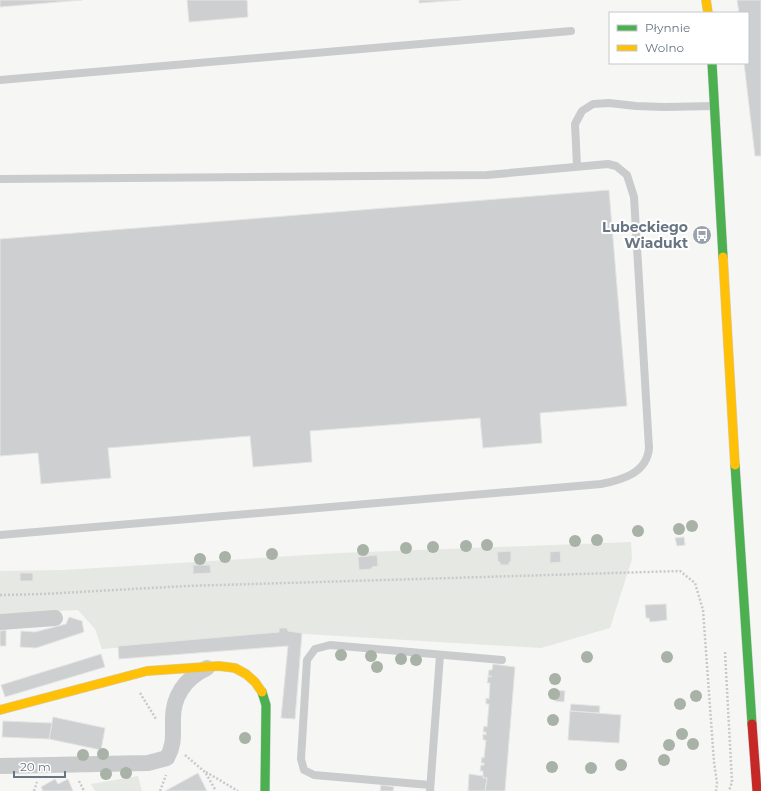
<svg xmlns="http://www.w3.org/2000/svg" width="761" height="791" viewBox="0 0 761 791" font-family="Montserrat,sans-serif">
<rect width="100%" height="100%" fill="#f6f6f5"/>
<!-- green -->
<g fill="#e6e8e3">
<polygon points="631,542 632,559 610,628 541,648 289,633 102,649 95,629 78,610 0,614 0,571 64,570 340,553"/>
<polygon points="138,776 142,791 95,791 91,784"/>
</g>
<!-- building -->
<g fill="#cecfd0" stroke="#e5e5e4">
<polygon points="0,0 82,0 0,7"/>
<polygon points="187,0 247,0 248,17 189,22"/>
<polygon points="419,0 461,0 419,3"/>
<polygon points="737,0 761,0 761,156 755,156 744,63 748,63 748,13 739,13"/>
<polygon points="609,190 627,406 540,413 542,443 483,448 480,418 310,431 312,462 253,467 250,436 108,448 111,478 41,484 38,453 0,456 0,239"/>
<polygon points="684,537 685,545 677,546 675,538"/>
<polygon points="511,551 511,562 509,562 509,565 500,565 500,562 498,562 497,552"/>
<polygon points="560,551 561,562 550,563 550,552"/>
<polygon points="377,555 378,566 372,567 372,569 359,570 358,557"/>
<polygon points="193,565 210,565 211,573 193,574"/>
<rect x="20" y="573" width="13" height="8"/>
<polygon points="666,604 667,620 650,622 649,618 646,618 645,605"/>
<polygon points="69,617 82,621 84,632 36,648 20,647 21,631 35,632 66,624"/>
<polygon points="279,628 287,628 288,631 302,633 295,719 281,718 288,646 119,659 118,646 279,632"/>
<polygon points="6,630 6,646 0,646 0,631"/>
<polygon points="101,654 105,667 5,697 1,685"/>
<polygon points="493,664 515,667 505,791 485,791 487,778 483,778 483,771 480,771 481,765 484,765 484,763 481,763 482,757 484,758 486,740 483,740 483,734 486,735 486,732 483,732 484,726 487,727 489,704 486,704 486,698 489,699 490,683 487,683 488,677 492,676 488,676 489,670 492,670"/>
<polygon points="555,690 565,691 564,702 555,701"/>
<polygon points="571,704 600,706 599,713 570,711"/>
<polygon points="570,711 621,715 619,743 568,740"/>
<polygon points="53,717 105,728 101,750 49,739"/>
<polygon points="3,721 52,723 49,739 2,737"/>
<polygon points="198,773 207,791 165,791"/>
<polygon points="469,774 483,776 483,778 487,778 485,791 468,791"/>
<polygon points="55,779 58,784 68,779 73,791 43,791 41,787"/>
<polygon points="381,785 394,787 393,791 380,791"/>
</g>
<g fill="none" stroke-linecap="round" stroke-linejoin="round">
<defs>
<g id="fast">
<polyline points="712,63 723,257"/>
<polyline points="735,465 752,724"/>
<polyline points="262,692 266,705 265,791"/>
</g>
<g id="slow">
<polyline points="706,0 708,13"/>
<polyline points="723,257 735,465"/>
<polyline points="0,710 147,671 219,666 235,668 246,674 255,682 262,692"/>
</g>
<polyline id="jam" points="752,724 757,791"/>
</defs>
<!-- fast casing -->
<use href="#fast" stroke="#d2d2d3" stroke-width="10"/>
<!-- slow casing -->
<use href="#slow" stroke="#d2d2d3" stroke-width="10"/>
<!-- jam casing -->
<use href="#jam" stroke="#d2d2d3" stroke-width="10"/>
<!-- path -->
<g stroke="#c8c9ca" stroke-width="2.5" stroke-dasharray="2 2" stroke-linecap="butt">
<polyline points="0,595 43,594 187,586 680,571 695,583 703,610 714,762 717,783 716,791"/>
<polyline points="725,652 732,782 729,791"/>
<polyline points="140,693 156,719"/>
<polyline points="185,755 205,772 216,791"/>
<polyline points="206,772 238,791"/>
<polyline points="79,781 84,791"/>
<polyline points="34,791 37,782"/>
<polyline points="160,791 166,775"/>
</g>
<!-- lane -->
<g stroke="#cacbcc" stroke-width="8">
<polyline points="0,80 571,31"/>
<polyline points="577,166 575,124 582,111 593,104 609,103 636,106 665,107 714,106"/>
<path d="M0 179 487 175 608 164 616 166 627 175 634 197 649 448C647 473 622 480 601 484L0 535"/>
<polyline points="430,785 314,775 304,770 301,759 307,660 315,649 330,645 502,660"/>
<polyline points="430,791 440,655"/>
</g>
<!-- street -->
<g stroke="#cacbcc" stroke-width="16">
<polyline points="0,622 55,618"/>
<path d="M0 766 148 763 167 758C174 745 173 737 173 722 172 697 185 678 207 668"/>
</g>
<!-- fast -->
<use href="#fast" stroke="#4caf50" stroke-width="9"/>
<!-- slow -->
<use href="#slow" stroke="#ffc107" stroke-width="9"/>
<!-- jam -->
<use href="#jam" stroke="#c62828" stroke-width="9"/>
</g>
<!-- trees -->
<g fill="#a8b2a6">
<circle cx="692" cy="526" r="6"/>
<circle cx="679" cy="529" r="6"/>
<circle cx="638" cy="531" r="6"/>
<circle cx="597" cy="540" r="6"/>
<circle cx="575" cy="541" r="6"/>
<circle cx="487" cy="545" r="6"/>
<circle cx="466" cy="546" r="6"/>
<circle cx="433" cy="547" r="6"/>
<circle cx="406" cy="548" r="6"/>
<circle cx="363" cy="550" r="6"/>
<circle cx="272" cy="554" r="6"/>
<circle cx="225" cy="557" r="6"/>
<circle cx="200" cy="559" r="6"/>
<circle cx="341" cy="655" r="6"/>
<circle cx="371" cy="656" r="6"/>
<circle cx="587" cy="657" r="6"/>
<circle cx="667" cy="657" r="6"/>
<circle cx="401" cy="659" r="6"/>
<circle cx="416" cy="660" r="6"/>
<circle cx="377" cy="667" r="6"/>
<circle cx="555" cy="679" r="6"/>
<circle cx="554" cy="694" r="6"/>
<circle cx="696" cy="696" r="6"/>
<circle cx="680" cy="704" r="6"/>
<circle cx="553" cy="720" r="6"/>
<circle cx="682" cy="734" r="6"/>
<circle cx="245" cy="738" r="6"/>
<circle cx="693" cy="744" r="6"/>
<circle cx="669" cy="745" r="6"/>
<circle cx="103" cy="754" r="6"/>
<circle cx="83" cy="755" r="6"/>
<circle cx="664" cy="760" r="6"/>
<circle cx="621" cy="765" r="6"/>
<circle cx="552" cy="767" r="6"/>
<circle cx="591" cy="768" r="6"/>
<circle cx="126" cy="773" r="6"/>
<circle cx="106" cy="774" r="6"/>
</g>
<!-- icons -->
<defs>
<symbol id="bus-disc" viewBox="-11 -11 22 22"><circle r="9.5" fill="#9aa2ab" stroke="#fff"/><path d="M-5-6H5V4H4V6H2V4H-2V6H-4V4H-5ZM-3.5-4V0h7V-4ZM-3.5 1.2v1.5H-2V1.2ZM2 1.2v1.5H3.5V1.2Z" fill="#fff"/></symbol>
</defs>
<g fill-rule="evenodd">
<use href="#bus-disc" x="691" y="224" width="22" height="22"/>
</g>
<g text-anchor="middle" stroke-width="4" stroke-linejoin="round" paint-order="stroke">
<!-- poi labels -->
<g font-size="14" font-weight="bold" fill="#687583" stroke="#fff" text-anchor="end">
<text x="688" y="232">Lubeckiego<tspan x="688" dy="16">Wiadukt</tspan></text>
</g>
</g>
<!-- legend -->
<rect x="609" y="12" width="140" height="52" fill="#ffffff" stroke="#c3c8cd"/>
<rect x="617" y="25" width="20" height="6" fill="#4caf50" stroke="#c3c8cd"/>
<text x="645" y="32" font-size="12" fill="#687583">Płynnie</text>
<rect x="617" y="45" width="20" height="6" fill="#ffc107" stroke="#c3c8cd"/>
<text x="645" y="52" font-size="12" fill="#687583">Wolno</text>
<!-- scale -->
<path d="M14 771v6h51v-6" fill="none" stroke="#687583" stroke-width="2"/>
<text x="20" y="771" font-size="12" fill="#687583" stroke="#ffffff" stroke-width="3" paint-order="stroke">20 m</text>
</svg>
